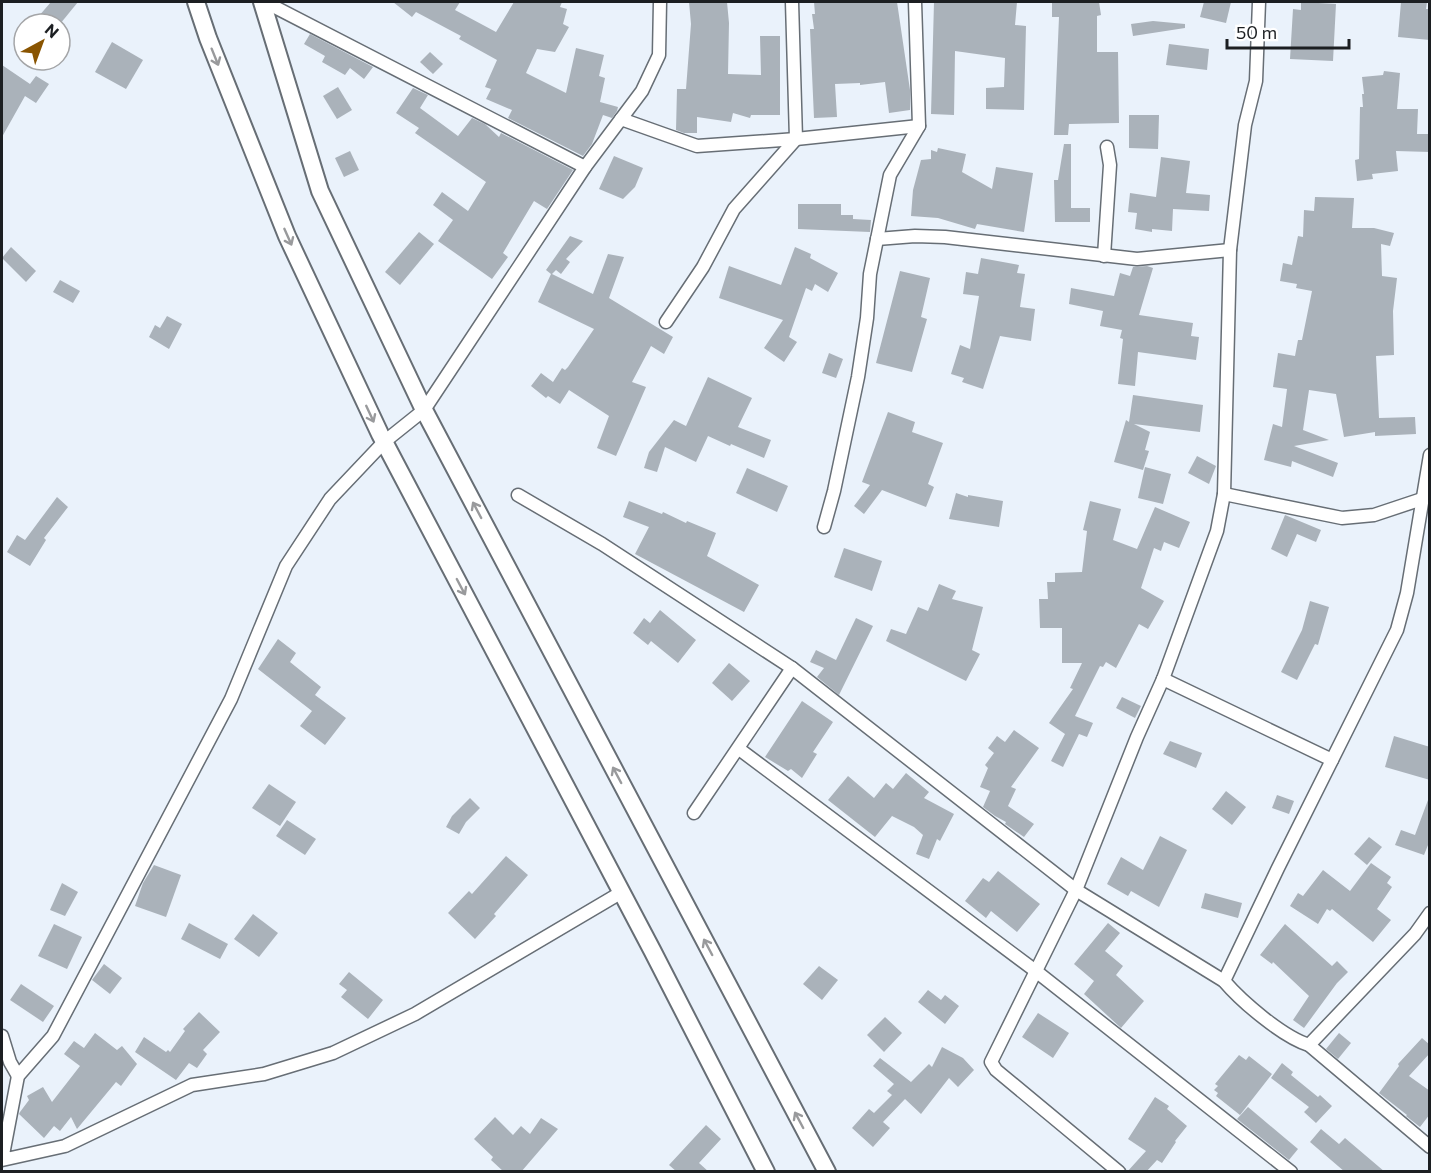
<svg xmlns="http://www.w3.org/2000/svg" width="1431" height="1173" viewBox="0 0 1431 1173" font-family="Commissioner,sans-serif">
<rect width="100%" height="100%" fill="#eaf2fb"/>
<!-- building -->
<g fill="#aab2ba">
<polygon points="51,2 78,2 60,24 32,24"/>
<polygon points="393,2 460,2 455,10 496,32 514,2 562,2 560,7 567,9 563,24 569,27 555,52 537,49 526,73 566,93 576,48 604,55 599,76 605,78 600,102 618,107 617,111 612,118 603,115 592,144 583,156 508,118 512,110 486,99 491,89 485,87 497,60 459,39 461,36 416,12 412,17"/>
<polygon points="689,2 727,2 729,23 728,74 761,75 760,36 780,36 780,115 751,115 750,118 733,113 731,122 697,117 697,133 684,133 676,130 677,89 686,89 691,24"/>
<polygon points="814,2 897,2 910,90 910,110 889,113 885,82 860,85 860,83 835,84 837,117 814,118 810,29 814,29 812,14 815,14"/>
<polygon points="934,2 1017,2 1015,25 1026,26 1024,110 986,109 986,88 1004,87 1005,58 955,51 954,115 931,114"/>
<polygon points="1052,2 1099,2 1101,15 1097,16 1097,52 1118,52 1119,123 1069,124 1068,135 1054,135 1059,17 1052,17"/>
<polygon points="1204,2 1231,2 1226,23 1200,17"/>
<polygon points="1301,2 1336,4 1333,61 1290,59 1293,9 1301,10"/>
<polygon points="1401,2 1427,2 1426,9 1430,9 1430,40 1398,37"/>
<polygon points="1153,21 1185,24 1185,28 1133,36 1131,24"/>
<polygon points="310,34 373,67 364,79 350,68 345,75 322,62 325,56 304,44"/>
<polygon points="112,42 143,60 126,89 95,72"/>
<polygon points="1169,44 1209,49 1207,70 1166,65"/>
<polygon points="430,52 443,64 433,74 420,62"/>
<polygon points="2,65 30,84 36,76 49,84 36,103 25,96 2,137"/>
<polygon points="1384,71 1400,73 1397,109 1418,109 1417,134 1430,134 1430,152 1396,151 1398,171 1372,174 1373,179 1357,181 1355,160 1359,159 1360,107 1363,107 1362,94 1364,94 1362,77 1383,75"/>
<polygon points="338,87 352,110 337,119 323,96"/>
<polygon points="413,88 428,95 420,108 458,136 472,118 485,124 499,137 501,133 573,170 547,209 534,201 503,253 508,257 492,279 438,241 453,220 433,205 442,192 468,211 486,182 415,133 419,128 396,113"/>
<polygon points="1129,115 1159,115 1158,149 1129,148"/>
<polygon points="1064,144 1071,144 1071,208 1090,208 1090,222 1055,222 1054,180 1058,180"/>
<polygon points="938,148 966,154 962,172 992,189 996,167 1033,173 1024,232 977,224 975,229 938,218 911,216 913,190 921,160 931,159 931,150 937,152"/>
<polygon points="350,151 359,170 344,177 335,158"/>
<polygon points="614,156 643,168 635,187 623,199 599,189"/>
<polygon points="1161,157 1190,161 1186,193 1210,195 1209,211 1173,209 1172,231 1152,229 1152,232 1135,229 1137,213 1128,212 1130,193 1156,197"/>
<polygon points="1315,197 1354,198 1352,228 1374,228 1394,233 1390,246 1381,244 1382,276 1397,278 1393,311 1394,355 1376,356 1379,418 1415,417 1416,434 1375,436 1375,432 1344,437 1336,394 1309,390 1303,430 1329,440 1294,446 1338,463 1333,477 1292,461 1291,467 1264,460 1273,424 1282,427 1287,389 1273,387 1278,353 1295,356 1298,340 1302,340 1312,291 1296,288 1297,284 1280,281 1283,263 1292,265 1298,236 1303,237 1304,210 1314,211"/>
<polygon points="798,204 841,204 841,215 853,215 853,219 871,220 870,232 798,229"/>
<polygon points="419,232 434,244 400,285 385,272"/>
<polygon points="570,236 583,241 566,259 570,262 561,274 556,270 552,274 593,294 608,254 624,257 609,298 673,337 664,354 651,346 632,382 646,387 616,456 597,448 609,416 569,390 560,404 548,396 546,398 531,386 541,373 553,382 562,368 565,370 568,367 594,329 538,302 551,274 546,270"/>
<polygon points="11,247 36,271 26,282 2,258"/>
<polygon points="795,247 811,254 810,258 838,273 828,292 815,284 812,291 806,288 789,337 797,342 784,362 764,348 783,320 719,298 729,266 781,285"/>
<polygon points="981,258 1019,265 1017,273 1025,274 1020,307 1035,309 1031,341 1000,336 983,389 962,382 964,378 951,374 960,345 970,349 979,296 963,294 966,272 978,274"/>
<polygon points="1147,266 1153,268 1139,315 1193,323 1191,336 1199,337 1196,360 1138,352 1135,386 1118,384 1123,339 1120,338 1122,330 1100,326 1103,311 1069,304 1071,288 1114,296 1120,273 1130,276 1133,267"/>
<polygon points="900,271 930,278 921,317 927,319 912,372 876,363"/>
<polygon points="60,280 80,291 73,303 53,292"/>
<polygon points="167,316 182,324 169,349 149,337 155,325 160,328"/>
<polygon points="829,353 843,359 836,378 822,373"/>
<polygon points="708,377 752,398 738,427 771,440 764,458 731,444 730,446 708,436 696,462 665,447 657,472 644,468 649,452 674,420 686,426"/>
<polygon points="1133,395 1203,405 1200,432 1134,424 1150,432 1145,450 1149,451 1143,470 1114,462 1126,420 1129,422"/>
<polygon points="888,412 915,422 912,432 943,443 928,484 934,487 926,507 882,490 864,514 854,506 870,485 862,482"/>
<polygon points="1197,456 1216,466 1209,484 1188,473"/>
<polygon points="1145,467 1171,474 1163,504 1138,498"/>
<polygon points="747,468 788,486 777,512 736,493"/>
<polygon points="956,493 968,497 968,495 1003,501 999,527 949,519"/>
<polygon points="57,497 68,507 44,538 46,540 30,566 7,552 17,535 25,540"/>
<polygon points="629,501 662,514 663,512 686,523 687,521 716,533 707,556 759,585 744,612 635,554 649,527 623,517"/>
<polygon points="1090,501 1121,509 1113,540 1137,549 1155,507 1190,522 1179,548 1164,542 1161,551 1154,548 1141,588 1164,601 1148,629 1139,624 1116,668 1106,662 1103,667 1100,666 1075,716 1093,723 1087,737 1079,734 1063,767 1051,761 1065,734 1049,723 1073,689 1070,688 1082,663 1062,663 1062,628 1040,628 1039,599 1048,599 1047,582 1055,582 1055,573 1082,572 1087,531 1083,530"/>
<polygon points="1285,515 1321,530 1316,542 1297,534 1287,557 1271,549"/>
<polygon points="844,548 882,561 872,591 834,577"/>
<polygon points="939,584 956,591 952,599 983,607 972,650 980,654 966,681 886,641 891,629 906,634 918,607 928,611"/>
<polygon points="1310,601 1329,607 1318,645 1315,644 1297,680 1281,672 1302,630"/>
<polygon points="660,610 696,640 678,663 651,641 648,645 633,633 644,618 650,623"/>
<polygon points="856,618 873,626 839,695 817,677 824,668 810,662 816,650 836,660"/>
<polygon points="278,639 296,653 290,662 321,687 315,695 346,718 325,745 300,726 312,711 258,669"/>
<polygon points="729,663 750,681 732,701 712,683"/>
<polygon points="1122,697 1141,706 1135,718 1116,708"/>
<polygon points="802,701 833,722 813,752 817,754 802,778 791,769 788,771 765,757"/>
<polygon points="1014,730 1039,748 1011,787 1016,789 1008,806 1034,824 1024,837 1005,824 1006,822 995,816 983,807 990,791 980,787 988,768 985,765 994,753 988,748 997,736 1005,742"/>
<polygon points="1394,736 1430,747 1430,780 1385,767"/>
<polygon points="1170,741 1202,753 1196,768 1163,754"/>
<polygon points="906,773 929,792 924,798 954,814 940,841 937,839 929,859 916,854 923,835 914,827 892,816 875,837 828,800 848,776 874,798 886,783 893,789"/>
<polygon points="269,784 296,802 280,826 252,808"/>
<polygon points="1226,791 1246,807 1232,825 1212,809"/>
<polygon points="1277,795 1294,801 1289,814 1272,808"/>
<polygon points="470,798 480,808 466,822 459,834 446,827 452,816"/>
<polygon points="1428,800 1430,840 1424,855 1395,845 1401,830 1415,835"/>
<polygon points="287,820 316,839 305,855 276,836"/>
<polygon points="1160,836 1187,850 1159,907 1131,891 1128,896 1107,884 1121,857 1143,870"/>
<polygon points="1369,837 1382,847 1367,865 1354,854"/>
<polygon points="506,856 528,875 494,914 496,916 475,939 448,913 469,891 472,894"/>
<polygon points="1371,863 1391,877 1387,883 1392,887 1377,909 1391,920 1373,942 1332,909 1330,911 1327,909 1318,924 1290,906 1298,893 1303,896 1323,870 1350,891"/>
<polygon points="154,865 181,875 166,917 135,906 143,883"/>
<polygon points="998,871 1040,904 1017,932 991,911 986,918 965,901 983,878 989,882"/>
<polygon points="62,883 78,892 65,916 50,910"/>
<polygon points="1205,893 1242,903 1238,918 1201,908"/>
<polygon points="253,914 278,933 259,957 234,939"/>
<polygon points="189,923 228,944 220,959 181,939"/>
<polygon points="1108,923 1120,933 1105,951 1123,966 1116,975 1144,1001 1121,1028 1084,994 1094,981 1074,964"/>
<polygon points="54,924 82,937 67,969 38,956"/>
<polygon points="1285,924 1332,966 1337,961 1348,972 1337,983 1304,1028 1293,1020 1309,996 1273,962 1272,964 1260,955"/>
<polygon points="104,964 122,978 110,994 92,980"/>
<polygon points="819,966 838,980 822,1000 803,984"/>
<polygon points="349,972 383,1000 368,1019 341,997 347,990 339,984"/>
<polygon points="21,984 54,1006 43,1022 10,1000"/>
<polygon points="928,990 941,1000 945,995 959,1006 945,1024 918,1002"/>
<polygon points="199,1012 220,1032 203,1050 207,1054 197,1068 189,1063 176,1080 135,1052 144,1037 166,1052 168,1050 170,1052 185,1031 183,1029"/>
<polygon points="1038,1013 1069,1033 1053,1058 1022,1037"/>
<polygon points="885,1017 902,1033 884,1052 867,1035"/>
<polygon points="95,1033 117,1050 122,1046 137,1064 121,1086 116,1082 77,1129 71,1117 60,1131 54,1126 44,1138 19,1114 20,1112 29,1100 27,1096 43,1087 52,1102 80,1066 64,1054 74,1041 84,1048"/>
<polygon points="1339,1033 1351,1043 1338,1059 1326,1049"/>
<polygon points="1422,1038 1430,1045 1430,1053 1409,1076 1430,1091 1430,1114 1420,1127 1406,1116 1407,1115 1379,1093 1399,1066 1398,1064"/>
<polygon points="942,1047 963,1058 974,1070 958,1087 949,1078 921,1114 905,1099 883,1122 890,1128 873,1147 852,1128 869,1109 874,1113 892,1095 887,1091 894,1084 873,1066 880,1058 911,1082 929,1064 932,1067"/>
<polygon points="1239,1055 1246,1060 1249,1056 1272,1074 1240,1115 1216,1096 1218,1093 1214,1090 1218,1086 1215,1084"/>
<polygon points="1282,1063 1293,1072 1291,1075 1318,1097 1320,1095 1332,1106 1316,1123 1304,1112 1309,1107 1271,1078"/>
<polygon points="1155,1097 1169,1106 1167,1109 1187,1126 1175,1141 1176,1142 1162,1163 1157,1160 1146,1172 1127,1172 1146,1151 1128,1139"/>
<polygon points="1248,1107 1298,1149 1289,1160 1237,1119"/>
<polygon points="495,1117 513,1135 521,1126 530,1134 541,1118 558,1129 521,1172 504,1172 491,1160 493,1157 474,1139"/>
<polygon points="706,1125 721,1139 699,1163 709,1172 677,1172 669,1165"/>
<polygon points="1321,1129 1339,1144 1345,1138 1385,1172 1345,1172 1310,1142"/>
</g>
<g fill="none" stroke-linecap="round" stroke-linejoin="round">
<defs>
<g id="minor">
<polyline points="265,2 585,167"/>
<polyline points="621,119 697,146 796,139 919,126"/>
<polyline points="877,239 915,236 945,237 1137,259 1230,250"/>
<polyline points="1104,256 1110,165 1107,147"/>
<polyline points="666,322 703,267 734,209 796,139 792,2"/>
<polyline points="1224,494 1342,518 1374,515 1422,499"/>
<path d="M518 495 602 544 792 668 1076 890 1224 981C1242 1002 1283 1037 1309 1045L1430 1147"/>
<polyline points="824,527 834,491 858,377 867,318 870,274 890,175 919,126 915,2"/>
<polyline points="1163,679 1332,760"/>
<polyline points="739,749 1037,972 1291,1172"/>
<polyline points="694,813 792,668"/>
<polyline points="622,892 415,1014 333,1053 264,1074 192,1085 65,1146 2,1160 18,1076 53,1036 231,699 286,566 330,499 384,442 424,410 585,167 642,91 659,55 660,2"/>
<polyline points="1224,981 1278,868 1397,630 1407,593 1430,455"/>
<polyline points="2,1036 10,1062 18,1076"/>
<polyline points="1309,1045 1415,934 1430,913"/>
<polyline points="1119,1172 996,1070 991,1062 1076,890 1137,737 1163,679 1217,531 1224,494 1230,250 1245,125 1256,81 1259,2"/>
</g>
<g id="tertiary">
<polyline points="196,2 208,38 287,236 380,434 652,950 766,1172"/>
<polyline points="262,2 320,191 424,410 827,1172"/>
</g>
</defs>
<!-- minor casing -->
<use href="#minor" stroke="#676e75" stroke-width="15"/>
<!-- tertiary casing -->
<use href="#tertiary" stroke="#676e75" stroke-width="20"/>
<!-- minor -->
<use href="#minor" stroke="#fff" stroke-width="12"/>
<!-- tertiary -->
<use href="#tertiary" stroke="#fff" stroke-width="16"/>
</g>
<!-- one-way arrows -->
<defs><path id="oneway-shaft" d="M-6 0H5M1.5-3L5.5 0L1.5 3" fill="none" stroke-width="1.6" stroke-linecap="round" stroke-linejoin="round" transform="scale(1.5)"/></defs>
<g stroke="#999a9c">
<use href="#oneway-shaft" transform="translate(215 57) rotate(68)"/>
<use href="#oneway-shaft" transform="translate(288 237) rotate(66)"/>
<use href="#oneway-shaft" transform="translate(370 414) rotate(65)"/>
<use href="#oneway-shaft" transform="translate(477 510) rotate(-118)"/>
<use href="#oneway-shaft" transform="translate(461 587) rotate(62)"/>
<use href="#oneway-shaft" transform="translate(617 775) rotate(-118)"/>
<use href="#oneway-shaft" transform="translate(708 947) rotate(-118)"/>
<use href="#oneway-shaft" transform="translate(799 1120) rotate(-118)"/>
</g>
<!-- border -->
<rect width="1431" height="1173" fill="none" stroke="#1c1f22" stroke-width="6"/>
<!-- north arrow -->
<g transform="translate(42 42) rotate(41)"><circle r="28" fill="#ffffff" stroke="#a4a5a7" stroke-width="1.5"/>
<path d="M0-4.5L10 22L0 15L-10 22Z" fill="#895401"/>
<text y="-9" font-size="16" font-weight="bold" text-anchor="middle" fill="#1c1f22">N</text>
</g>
<!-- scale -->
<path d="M1227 39v9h122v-9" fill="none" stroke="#1c1f22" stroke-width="3"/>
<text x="1236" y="39" font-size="18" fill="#1c1f22" stroke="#ffffff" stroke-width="4.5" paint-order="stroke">50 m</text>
</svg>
